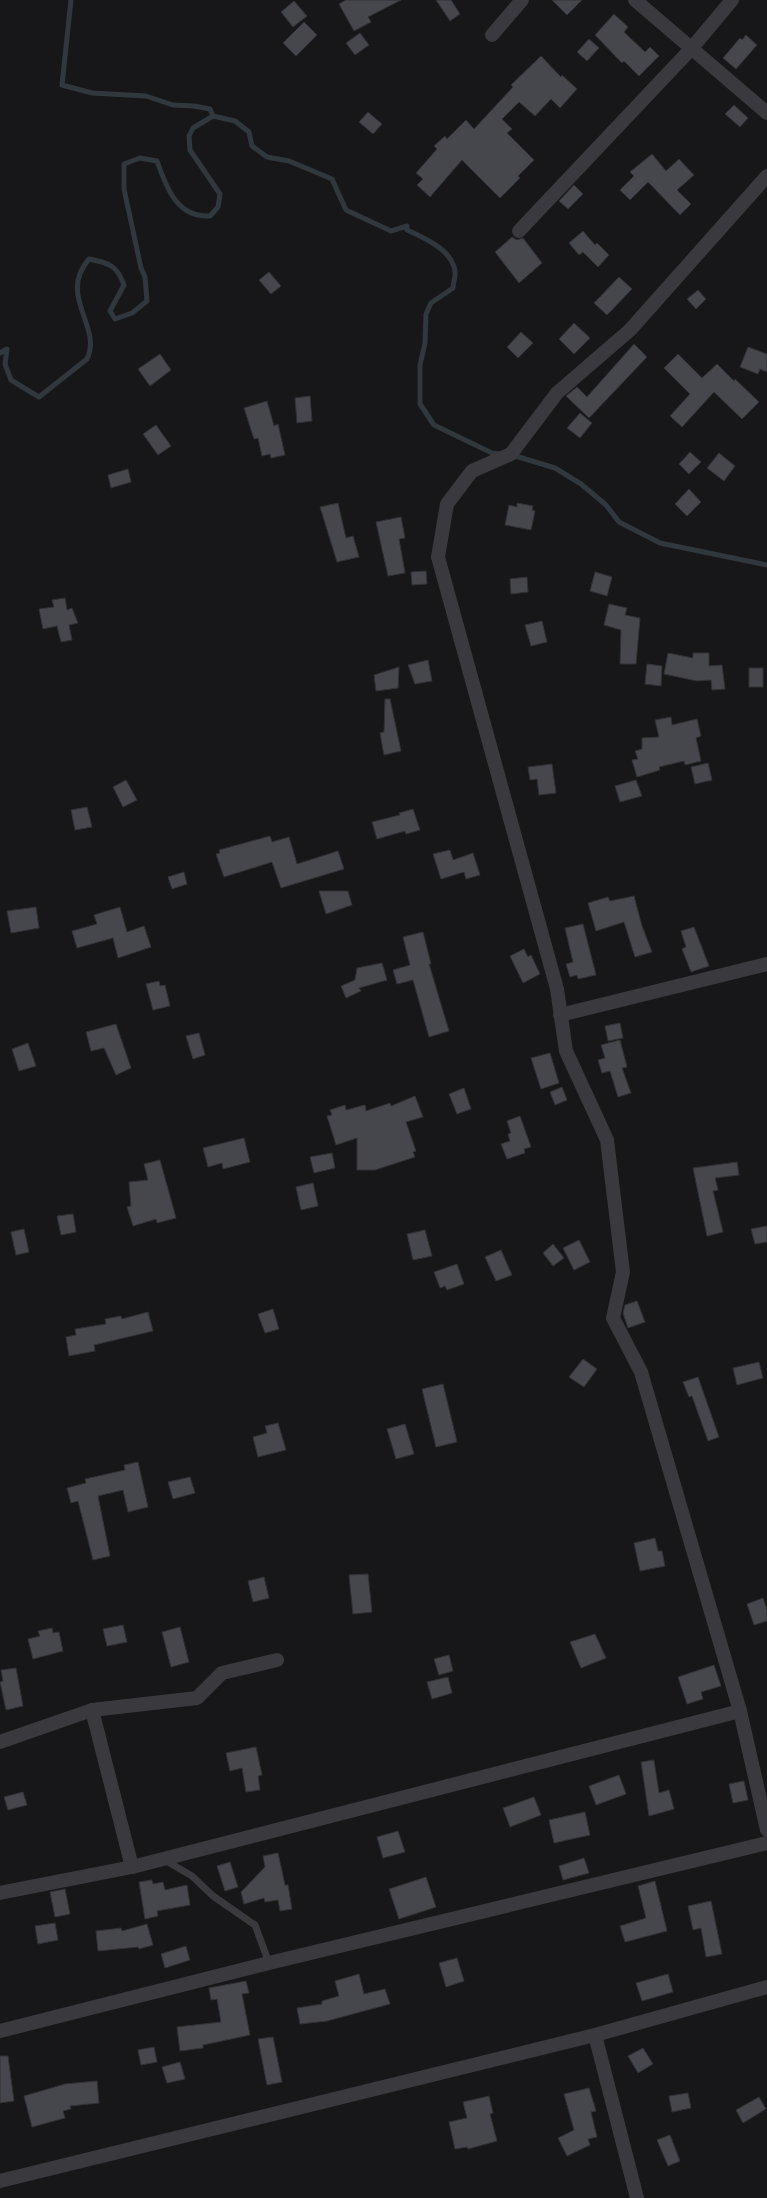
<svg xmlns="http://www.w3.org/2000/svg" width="767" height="2198" viewBox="0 0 767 2198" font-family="'Varela Round',sans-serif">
<rect width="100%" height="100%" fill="#171719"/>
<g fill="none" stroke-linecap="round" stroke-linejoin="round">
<!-- stream -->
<g stroke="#30383e" stroke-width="5">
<path d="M213 116 235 121 249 132 252 146 267 157 289 161 332 179 346 210 391 231 407 226V230C425 238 452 250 455 271 456 276 453 283 453 288L431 303 426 314 425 343 420 365V404L434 425 492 453 501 454"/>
<path d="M0 353 7 349 5 364 11 380 39 397 87 359C103 327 57 296 89 259 109 263 117 265 124 285L110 311 115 319 132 313 147 301 145 277 141 268 124 189V164L140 158 157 161C166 187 177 218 210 216L218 207 220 194 190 150 189 136 193 128 213 116 210 109 194 106 173 105 146 96 92 93 62 85 71 0"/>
<polyline points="512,455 555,468 581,484 606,505 619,522 660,543 767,565"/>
</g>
</g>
<!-- building -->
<g fill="#46474c" stroke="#323135">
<polygon points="346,0 401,0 368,17 371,22 354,31 339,4"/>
<polygon points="436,0 451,0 460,14 450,21"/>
<polygon points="552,0 582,0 567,15"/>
<polygon points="294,1 307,16 293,27 281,12"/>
<polygon points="614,14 628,27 624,32 645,52 650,47 659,56 639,76 624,61 622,63 595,35"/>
<polygon points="304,22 317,35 296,56 283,43"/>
<polygon points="360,33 369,45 355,55 346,43"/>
<polygon points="746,35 757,45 736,69 723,58 740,38 742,40"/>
<polygon points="589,39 599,48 587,61 577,52"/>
<polygon points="541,56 561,77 562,75 577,89 560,108 551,99 535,116 519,102 502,119 512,129 507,133 534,160 518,176 520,178 500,198 462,160 430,197 417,185 423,179 416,173 437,149 434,146 445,136 447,139 466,120 474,129 513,87 511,85"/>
<polygon points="734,105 748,118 740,127 725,114"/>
<polygon points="368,112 382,124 373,134 359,122"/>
<polygon points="652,154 666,171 679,159 694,175 677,190 691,204 680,215 648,182 630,200 620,190 634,176 630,172"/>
<polygon points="574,185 583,194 568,209 559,201"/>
<polygon points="583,231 595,245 597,243 609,255 598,267 583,252 579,255 569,243"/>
<polygon points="512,237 517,240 523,238 542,263 519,283 495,252"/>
<polygon points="269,272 281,286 271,294 259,280"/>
<polygon points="619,277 632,289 607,315 594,303"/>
<polygon points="698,290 706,299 696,309 687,299"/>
<polygon points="574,323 590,338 574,354 559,339"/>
<polygon points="521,332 533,343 518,358 507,347"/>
<polygon points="634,344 647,357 589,418 566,396 577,387 587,397"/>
<polygon points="748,347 767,354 767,372 760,369 758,374 740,367"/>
<polygon points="160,354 171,370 150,386 138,369"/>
<polygon points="678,354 702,378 717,364 734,381 735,379 759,402 742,419 714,392 682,427 670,416 690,394 664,368"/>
<polygon points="310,396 312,421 297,423 295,398"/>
<polygon points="267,401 274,426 278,424 285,455 271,458 270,454 262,456 258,438 254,439 244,408"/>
<polygon points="580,413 592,423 580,438 567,428"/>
<polygon points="156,425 171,446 158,455 143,434"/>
<polygon points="690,452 701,462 689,474 679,464"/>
<polygon points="719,453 735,466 724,481 707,468"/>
<polygon points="128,469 131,482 111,488 108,475"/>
<polygon points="689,489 701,502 687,516 675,504"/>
<polygon points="338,503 346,538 353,536 359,557 337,562 320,507"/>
<polygon points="517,503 533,506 532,510 535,511 531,530 505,525 509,505 517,507"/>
<polygon points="401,517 405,538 399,539 405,573 388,576 376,522"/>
<polygon points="426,571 427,584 412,585 411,572"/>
<polygon points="595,572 612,577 607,596 590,591"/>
<polygon points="527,577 528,592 511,594 510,579"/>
<polygon points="65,598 67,610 72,608 78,623 69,625 72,640 61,642 57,626 43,629 39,609 54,607 52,600"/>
<polygon points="609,604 627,608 625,615 640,618 636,664 620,664 621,630 604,625"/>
<polygon points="542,621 547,642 531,646 525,625"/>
<polygon points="668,653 693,658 693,653 709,653 709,666 722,665 725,689 712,690 711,680 697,681 664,674"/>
<polygon points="428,660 432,681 415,684 408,665"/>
<polygon points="647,664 662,666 661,686 645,684"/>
<polygon points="399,667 398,688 376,691 374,675"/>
<rect x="749" y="668" width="14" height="19"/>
<polygon points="385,699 390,699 401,751 384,755 380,733 384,732"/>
<polygon points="671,717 672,725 697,719 701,736 696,738 701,761 685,765 684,761 659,767 660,770 637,777 632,760 638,759 635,751 642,749 642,738 659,737 655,720"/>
<polygon points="708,763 712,780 695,784 691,767"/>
<polygon points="552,764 556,793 539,795 537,779 530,780 528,767"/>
<polygon points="126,780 137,800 123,807 113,787"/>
<polygon points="636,780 642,796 620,802 615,786"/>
<polygon points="87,807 92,827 75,830 71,810"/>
<polygon points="413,809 420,830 406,834 405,831 377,839 372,822 400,815 399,813"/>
<polygon points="270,836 272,842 289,837 297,864 338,851 344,869 281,888 272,862 224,877 216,854 220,853 219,850"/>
<polygon points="450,850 453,860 473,853 480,875 466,879 464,872 441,879 433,854"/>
<polygon points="184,872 187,884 172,889 168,877"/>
<polygon points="319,891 348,891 352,905 326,914"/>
<polygon points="634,896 642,926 652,952 635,957 624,922 596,931 588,903 608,897 610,901"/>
<polygon points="36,907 39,928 11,933 7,911"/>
<polygon points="120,907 127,932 144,926 151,947 118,958 113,938 77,948 72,931 97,924 94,915"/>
<polygon points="583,924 596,975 578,979 577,975 570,977 566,964 573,962 565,928"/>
<polygon points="694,927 709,966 691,972 682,949 686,947 681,931"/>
<polygon points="423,932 431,964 429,964 449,1031 429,1037 413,980 397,984 393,970 410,965 403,937"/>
<polygon points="524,949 528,957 531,955 540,974 523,983 510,956"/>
<polygon points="382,963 387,980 359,988 361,991 346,998 341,986 355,980 357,968"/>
<polygon points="159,981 160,986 165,985 170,1006 153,1010 146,984"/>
<polygon points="620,1023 623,1038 608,1041 605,1026"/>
<polygon points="116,1024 131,1068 116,1075 104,1048 91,1051 86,1032"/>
<polygon points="199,1033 205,1055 193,1059 186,1036"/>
<polygon points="620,1040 627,1067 622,1068 631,1093 618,1097 610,1071 602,1073 598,1060 605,1058 601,1045"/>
<polygon points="28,1043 36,1066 19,1071 12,1049"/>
<polygon points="550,1053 559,1083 541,1089 531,1058"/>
<polygon points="562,1087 567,1100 555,1105 550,1092"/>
<polygon points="464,1088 471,1109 457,1114 449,1094"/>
<polygon points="415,1096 423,1117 406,1122 416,1151 413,1152 415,1157 375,1170 357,1170 357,1138 336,1145 327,1116 332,1115 330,1110 345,1105 346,1110 365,1105 366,1111 390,1103 391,1106"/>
<polygon points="520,1116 531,1147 524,1149 525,1153 507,1159 501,1144 510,1141 508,1134 511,1133 507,1121"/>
<polygon points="244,1138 250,1162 223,1169 222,1163 208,1167 203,1148"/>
<polygon points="332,1153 335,1168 314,1173 310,1157"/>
<polygon points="160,1160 176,1218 157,1223 156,1219 133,1226 127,1207 131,1206 129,1182 148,1180 144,1164"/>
<polygon points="737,1162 739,1175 715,1178 718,1190 713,1191 723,1232 707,1236 693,1168"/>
<polygon points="313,1183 318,1206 301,1210 296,1187"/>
<polygon points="73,1214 76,1232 61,1235 57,1216"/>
<polygon points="767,1226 767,1242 755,1244 751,1229"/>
<polygon points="24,1229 29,1252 16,1255 11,1232"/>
<polygon points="425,1230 432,1256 413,1260 407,1234"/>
<polygon points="579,1240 590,1262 574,1270 563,1248"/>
<polygon points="553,1244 564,1258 553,1266 543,1253"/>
<polygon points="501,1250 512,1275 496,1281 485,1257"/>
<polygon points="457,1264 464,1284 447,1290 445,1286 440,1288 434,1272"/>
<polygon points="637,1301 645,1322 628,1328 623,1313 625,1305"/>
<polygon points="273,1309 279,1329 265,1333 258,1314"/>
<polygon points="148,1312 153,1331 94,1345 95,1351 69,1356 66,1337 76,1335 75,1329 106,1324 105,1319 121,1316 122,1319"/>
<polygon points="583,1359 597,1369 584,1387 569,1377"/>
<polygon points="759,1362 763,1378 737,1385 733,1368"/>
<polygon points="698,1377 719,1437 708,1441 692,1396 689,1397 683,1382"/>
<polygon points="443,1384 457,1442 436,1447 422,1389"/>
<polygon points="278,1423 286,1450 258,1457 253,1437 267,1433 265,1426"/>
<polygon points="405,1424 414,1454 396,1459 387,1429"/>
<polygon points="138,1462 148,1507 128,1512 123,1490 98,1496 110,1556 93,1560 78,1501 71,1503 67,1488 86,1483 85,1479 125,1470 124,1465"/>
<polygon points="190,1477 195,1493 173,1499 168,1482"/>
<polygon points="655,1538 658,1551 662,1551 665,1566 640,1571 634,1543"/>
<polygon points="368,1574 372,1612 353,1614 349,1575"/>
<polygon points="264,1577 269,1598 253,1602 248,1581"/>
<polygon points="763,1598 767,1609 767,1621 754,1625 747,1604"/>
<polygon points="123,1625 127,1642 107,1646 103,1629"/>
<polygon points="180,1627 189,1662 171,1667 162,1632"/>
<polygon points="52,1628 53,1633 59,1632 63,1651 33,1659 28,1639 40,1636 38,1631"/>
<polygon points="595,1634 606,1658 581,1668 570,1642"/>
<polygon points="449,1655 453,1671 439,1675 434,1659"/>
<polygon points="714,1665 721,1686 701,1692 703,1699 687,1704 678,1677"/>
<polygon points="16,1668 23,1706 6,1710 0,1682 3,1681 1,1670"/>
<polygon points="448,1677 452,1693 432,1699 427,1682"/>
<polygon points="256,1747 262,1775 258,1776 260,1790 246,1792 242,1768 230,1771 226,1753"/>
<polygon points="654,1760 659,1793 669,1790 674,1809 649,1816 641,1762"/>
<polygon points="619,1775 626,1794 596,1805 589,1786"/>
<polygon points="744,1781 748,1800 733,1803 729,1784"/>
<polygon points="23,1792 27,1805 8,1810 4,1797"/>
<polygon points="534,1797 541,1815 510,1827 503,1808"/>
<polygon points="585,1812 590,1835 554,1843 549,1820"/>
<polygon points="398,1831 405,1852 383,1858 377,1837"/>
<polygon points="278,1853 285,1885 288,1885 292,1909 280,1911 278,1900 265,1902 264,1898 244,1904 241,1892 265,1867 263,1856"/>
<polygon points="584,1858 589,1873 563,1880 559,1866"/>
<polygon points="230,1862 238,1887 225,1891 217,1866"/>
<polygon points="426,1877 436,1907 399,1919 389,1889"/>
<polygon points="152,1880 153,1884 163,1882 165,1890 187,1885 190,1905 157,1911 158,1916 145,1919 139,1882"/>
<polygon points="655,1881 667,1931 625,1942 620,1926 646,1918 638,1886"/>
<polygon points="65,1889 70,1914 55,1917 50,1892"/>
<polygon points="711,1901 722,1954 706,1957 701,1928 693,1930 688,1906"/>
<polygon points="55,1923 58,1940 38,1944 35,1926"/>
<polygon points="147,1924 153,1945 139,1949 138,1947 98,1951 96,1931 121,1928 122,1931"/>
<polygon points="186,1946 190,1960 165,1968 161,1954"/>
<polygon points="457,1958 464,1981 446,1987 439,1963"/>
<polygon points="359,1974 364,1994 385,1989 390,2004 327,2021 300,2024 297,2008 322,2004 322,2001 339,1996 335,1981"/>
<polygon points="668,1974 673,1992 642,2001 636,1983"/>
<polygon points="246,1981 249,1993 242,1994 250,2035 203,2045 203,2048 180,2051 177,2027 221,2022 217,1999 211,2000 209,1988"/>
<polygon points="273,2037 282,2082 267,2085 258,2039"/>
<polygon points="154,2047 157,2062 141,2065 138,2050"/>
<polygon points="643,2048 653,2064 638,2073 628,2056"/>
<polygon points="0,2056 8,2056 14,2101 0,2103"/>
<polygon points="180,2062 185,2079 167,2083 162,2067"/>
<polygon points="97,2081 99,2103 70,2106 71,2109 63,2111 65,2118 32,2127 24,2096 65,2084"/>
<polygon points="589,2088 596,2111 591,2112 597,2137 588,2139 590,2145 567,2156 558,2138 574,2130 564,2094"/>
<polygon points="688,2093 691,2108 672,2112 669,2096"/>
<polygon points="489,2096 493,2113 490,2114 497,2141 468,2149 467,2147 455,2149 449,2122 467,2118 463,2102"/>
<polygon points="759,2097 766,2109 743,2123 736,2110"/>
<polygon points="670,2135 680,2161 668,2166 657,2140"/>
</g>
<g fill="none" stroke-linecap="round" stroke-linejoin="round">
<!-- lane -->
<polyline stroke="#39393e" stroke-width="7" points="163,1859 192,1876 213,1896 255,1925 269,1963"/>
<!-- street -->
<g stroke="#39393e" stroke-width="14">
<polyline points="635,0 767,113"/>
<polyline points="492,35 522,0"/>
<polyline points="767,176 630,330 557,393 511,454 472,471 447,504 438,557 557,989 566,1051 607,1140 623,1272 613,1318 641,1372 740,1711 767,1830"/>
<polyline points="519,231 691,49 732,0"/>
<polyline points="560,1015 767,964"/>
<polyline points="92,1710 132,1867"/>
<polyline points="0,1742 92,1710 197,1698 222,1673 277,1660"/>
<polyline points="0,1893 132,1867 740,1711"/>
<polyline points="0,2031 269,1963 767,1843"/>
<polyline points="595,2035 637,2198"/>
<polyline points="0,2181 595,2035 767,1987"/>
</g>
</g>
</svg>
